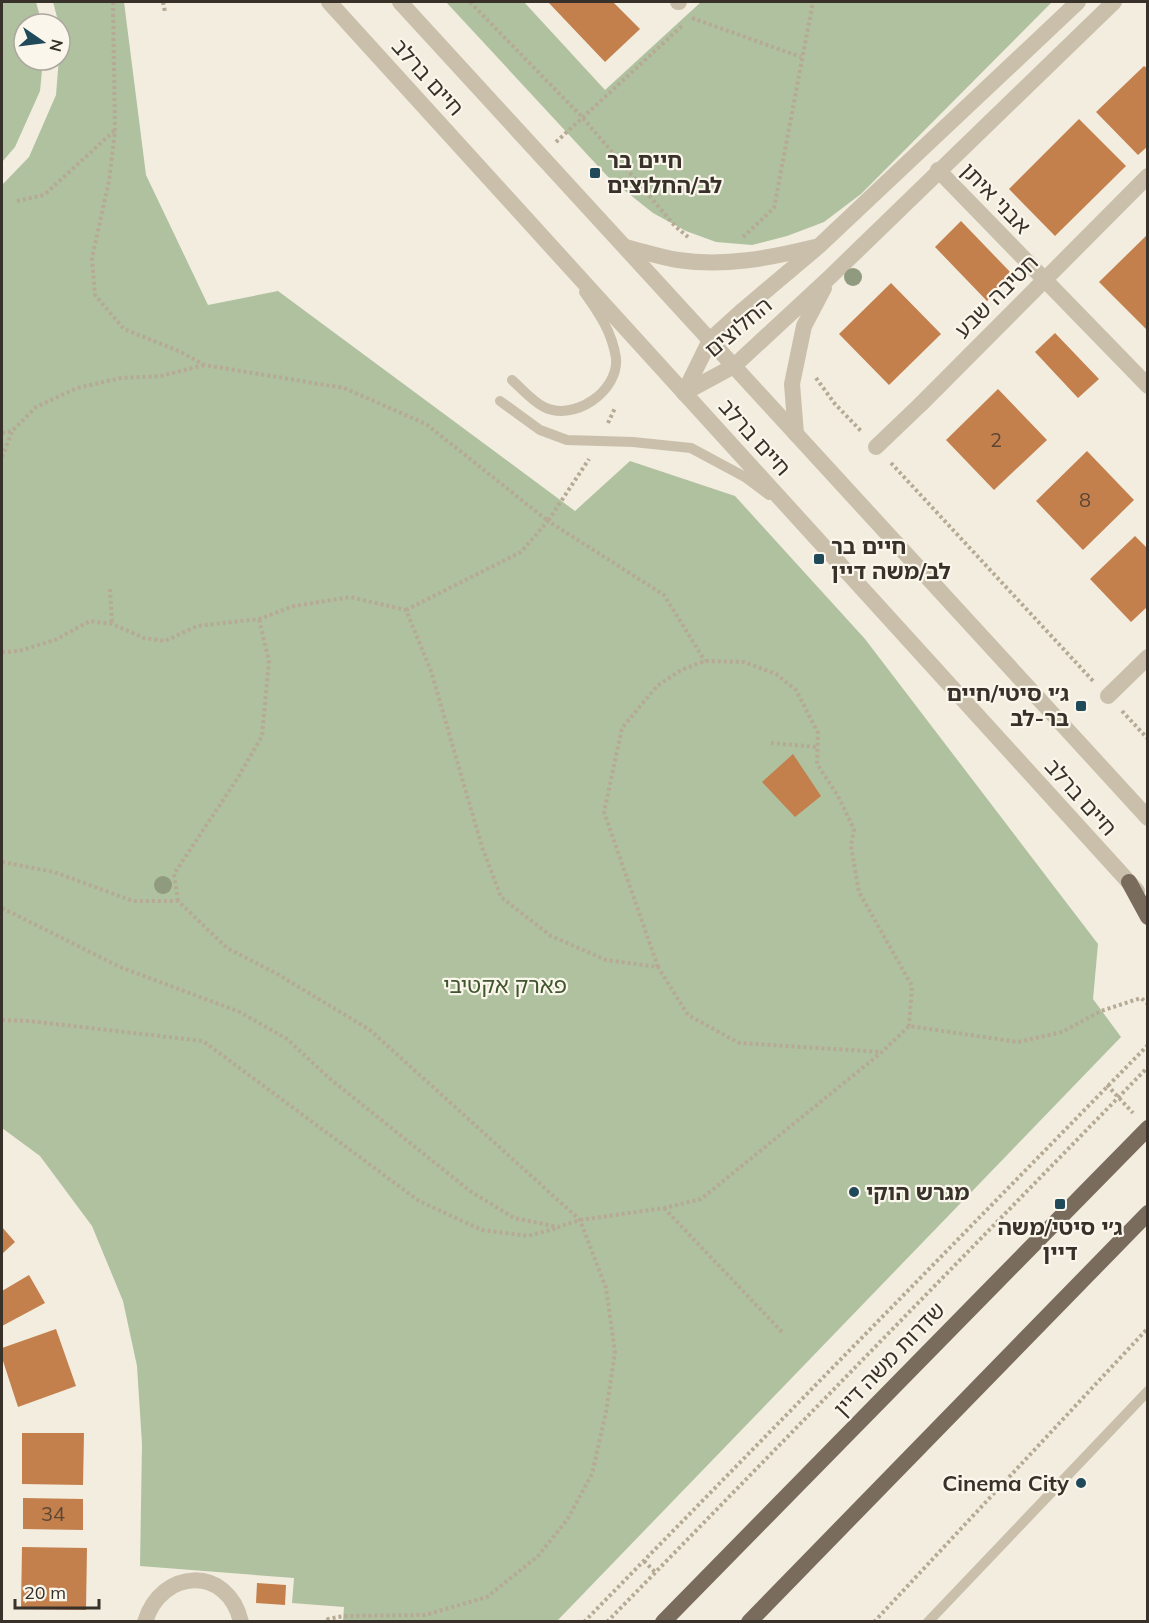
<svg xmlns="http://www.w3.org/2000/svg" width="1149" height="1623" viewBox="0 0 1149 1623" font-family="Mulish,'Noto Sans Hebrew',sans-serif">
<rect width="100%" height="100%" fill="#f2eddf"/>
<!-- green -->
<g fill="#afc19f">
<polygon points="2,2 36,2 42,24 24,24 24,60 43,60 40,91 15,147 2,162"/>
<polygon points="53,2 124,2 146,175 208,305 278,291 575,511 630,461 735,496 865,639 1098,944 1093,999 1121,1037 557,1621 343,1621 344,1607 292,1603 294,1578 140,1566 142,1444 137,1366 123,1301 92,1226 40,1156 2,1128 2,185 29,157 56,95 61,32"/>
<polygon points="446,2 524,2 605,90 701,2 1052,2 861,194 824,222 787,236 752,245 716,242 686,231 653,213 609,178"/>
</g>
<!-- building -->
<g fill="#c3804d">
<polygon points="548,2 613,2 640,29 605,62"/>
<polygon points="1144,66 1148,69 1148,146 1138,155 1096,112"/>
<polygon points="1079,119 1126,166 1055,236 1009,189"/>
<polygon points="961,221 1013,275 987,301 935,247"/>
<polygon points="1148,234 1148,328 1146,329 1099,282"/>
<polygon points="891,283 941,334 889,385 839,334"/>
<polygon points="1055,333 1099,379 1078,398 1035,352"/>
<polygon points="998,389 1047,440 994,490 946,440"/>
<polygon points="1087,451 1134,500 1083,550 1036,501"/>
<polygon points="1135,536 1148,549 1148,606 1131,622 1090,579"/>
<polygon points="793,754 821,796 795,817 762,782"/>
<polygon points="2,1227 15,1242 2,1254"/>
<polygon points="29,1275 45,1303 2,1326 2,1291"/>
<polygon points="56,1329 76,1386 18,1407 2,1358 2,1348"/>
<polygon points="22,1433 84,1433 83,1485 22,1484"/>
<polygon points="23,1498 83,1499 83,1530 23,1529"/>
<polygon points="22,1547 87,1548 86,1610 21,1609"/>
<polygon points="257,1583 286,1585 285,1605 256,1603"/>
</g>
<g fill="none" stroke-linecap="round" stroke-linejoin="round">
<!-- path -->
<g stroke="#b6aa95" stroke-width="4" stroke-dasharray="3 3" stroke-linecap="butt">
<polyline points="113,2 115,131 109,181 92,258 95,295 124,329 181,352 204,365 344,388 426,424 548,521 589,459"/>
<polyline points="163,2 165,12"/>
<polyline points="470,2 583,118 675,226 688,237"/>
<polyline points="692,18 801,57"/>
<polyline points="556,142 683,25"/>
<polyline points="17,201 44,195 114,131"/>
<polyline points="743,237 774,208 813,2"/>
<polyline points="816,378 835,404 861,431"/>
<polyline points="608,423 615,408"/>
<polyline points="2,433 12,431 36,407 77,388 121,378 161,376 204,365"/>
<polyline points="2,457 12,432"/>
<polyline points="891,463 1094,682"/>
<polyline points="110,589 112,624"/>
<polyline points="406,610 521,552 548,521 664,595 705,661"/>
<polyline points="2,652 19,651 55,640 90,621 112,624 144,638 165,641 197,626 259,619 294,606 350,597 406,610 431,671 482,847 501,897 551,936 606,960 658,967 688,1015 739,1043 881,1052"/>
<polyline points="1122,711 1148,739"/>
<polyline points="771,743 817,747"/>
<polyline points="2,862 54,872 133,901 178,901 227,948 279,975 370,1030 580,1220 606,1288 615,1352 606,1412 592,1474 567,1520 538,1556 487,1597 425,1615 344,1616 328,1619 326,1622"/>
<polyline points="178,901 174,874 237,779 262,736 269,661 259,619"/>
<polyline points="2,908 120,967 240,1012 287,1039 329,1078 470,1191 514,1218 558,1227 580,1220 664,1208 701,1199 882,1052 909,1026 1018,1042 1062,1032 1101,1011 1141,998 1148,1004"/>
<polyline points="658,967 604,812 622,728 657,686 681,670 705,661 744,662 776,674 796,690 818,733 817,764 838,796 854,829 851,846 859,892 912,986 909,1026"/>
<polyline points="2,1020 29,1021 203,1041 419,1201 482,1230 528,1236 557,1228"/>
<polyline points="1107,1085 1133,1113"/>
<polyline points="664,1208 783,1333"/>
<polyline points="644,1561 655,1572"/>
<polyline points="584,1622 1148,1045"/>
<polyline points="607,1622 1148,1067"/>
<polyline points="874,1622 1148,1328"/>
</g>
<!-- service -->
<g stroke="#cabfab" stroke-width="10">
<path d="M512 380C522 389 533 402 544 407 574 422 619 391 616 358 612 332 599 313 584 292"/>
<polyline points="500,401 540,430 567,440 633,442 691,448 745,477 769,495"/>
<polyline points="928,1622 1148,1391"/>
</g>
<!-- pedestrian -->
<g stroke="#cabfab" stroke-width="16">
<polyline points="876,447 922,403"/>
<polyline points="1108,696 1148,657"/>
</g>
<!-- minor -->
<g stroke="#cabfab" stroke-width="16">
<polyline points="678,2 679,2"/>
<polyline points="938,170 1148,386"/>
<polyline points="922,403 1148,176"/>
<path d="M145 1622C161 1568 228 1565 241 1622"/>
</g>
<!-- tertiary -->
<g stroke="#cabfab" stroke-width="16">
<polyline points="329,2 1137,891"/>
<polyline points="400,2 1148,818"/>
<path d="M625 247C642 251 660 257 678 260 725 267 770 258 815 247"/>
<polyline points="684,393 734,366 830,277 1114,2"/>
<polyline points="684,393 710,340 743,310 819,246 1078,2"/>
<polyline points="796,434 792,384 804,326 824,288"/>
</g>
<!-- primary -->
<g stroke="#7a6c5c" stroke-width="16">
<polyline points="1129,882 1148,917"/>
<polyline points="663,1622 1148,1128"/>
<polyline points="749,1622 1148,1213"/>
</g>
</g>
<!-- trees -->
<g fill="#909a7e">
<circle cx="853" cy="277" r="9"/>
<circle cx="163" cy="885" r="9"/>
</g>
<!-- markers -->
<g fill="#204a59" stroke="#faf6eb" stroke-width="2">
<rect x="589" y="167" width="12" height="12" rx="3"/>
<rect x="813" y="553" width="12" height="12" rx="3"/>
<rect x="1075" y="700" width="12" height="12" rx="3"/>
<circle cx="854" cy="1192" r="6"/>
<rect x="1054" y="1198" width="12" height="12" rx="3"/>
<circle cx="1081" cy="1483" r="6"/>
</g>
<g text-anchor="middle" stroke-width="4.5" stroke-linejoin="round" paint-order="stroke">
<!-- number labels -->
<g font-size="20" fill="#5b4533">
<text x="996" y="447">2</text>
<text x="1085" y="507">8</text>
<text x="53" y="1521">34</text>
</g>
<!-- street labels -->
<g font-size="22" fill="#38312a" stroke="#faf6eb">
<text transform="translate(428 77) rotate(48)" y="8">חיים ברלב</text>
<text transform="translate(996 198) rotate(46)" y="8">אבני איתן</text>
<text transform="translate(996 296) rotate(-45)" y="8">חטיבה שבע</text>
<text transform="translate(738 327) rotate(-40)" y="8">החלוצים</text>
<text transform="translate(755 437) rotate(48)" y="8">חיים ברלב</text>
<text transform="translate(1081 797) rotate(48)" y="8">חיים ברלב</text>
<text transform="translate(889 1359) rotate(-46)" y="8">שדרות משה דיין</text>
</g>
<!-- poi labels -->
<g font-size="22" font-weight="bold" fill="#38312a" stroke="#faf6eb" text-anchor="start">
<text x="607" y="168">חיים בר<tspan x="607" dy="25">לב/החלוצים</tspan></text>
<text x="831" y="554">חיים בר<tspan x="831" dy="25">לב/משה דיין</tspan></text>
<text x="1069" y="701" text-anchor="end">ג׳י סיטי/חיים<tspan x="1069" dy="25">בר-לב</tspan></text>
<text x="866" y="1200">מגרש הוקי</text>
<text x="1060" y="1235" text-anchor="middle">ג׳י סיטי/משה<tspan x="1060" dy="25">דיין</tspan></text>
<text x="1069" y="1491" text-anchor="end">Cinema City</text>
</g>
<!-- park labels -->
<g font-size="22" fill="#40562e" stroke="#faf6eb">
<text x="505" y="993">פארק אקטיבי</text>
</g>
</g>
<!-- border -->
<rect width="1149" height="1623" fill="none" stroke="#38312a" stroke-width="6"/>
<!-- north arrow -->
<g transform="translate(42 42) rotate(104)"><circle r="28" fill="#faf6eb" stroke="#aca79e" stroke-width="1.5"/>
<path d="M0-4.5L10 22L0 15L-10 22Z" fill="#204a59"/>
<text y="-9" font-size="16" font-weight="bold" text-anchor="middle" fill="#38312a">N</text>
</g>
<!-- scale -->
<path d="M15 1599v9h84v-9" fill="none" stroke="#38312a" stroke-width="3"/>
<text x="24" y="1599" font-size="18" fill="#38312a" stroke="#faf6eb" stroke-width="4.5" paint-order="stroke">20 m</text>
</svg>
